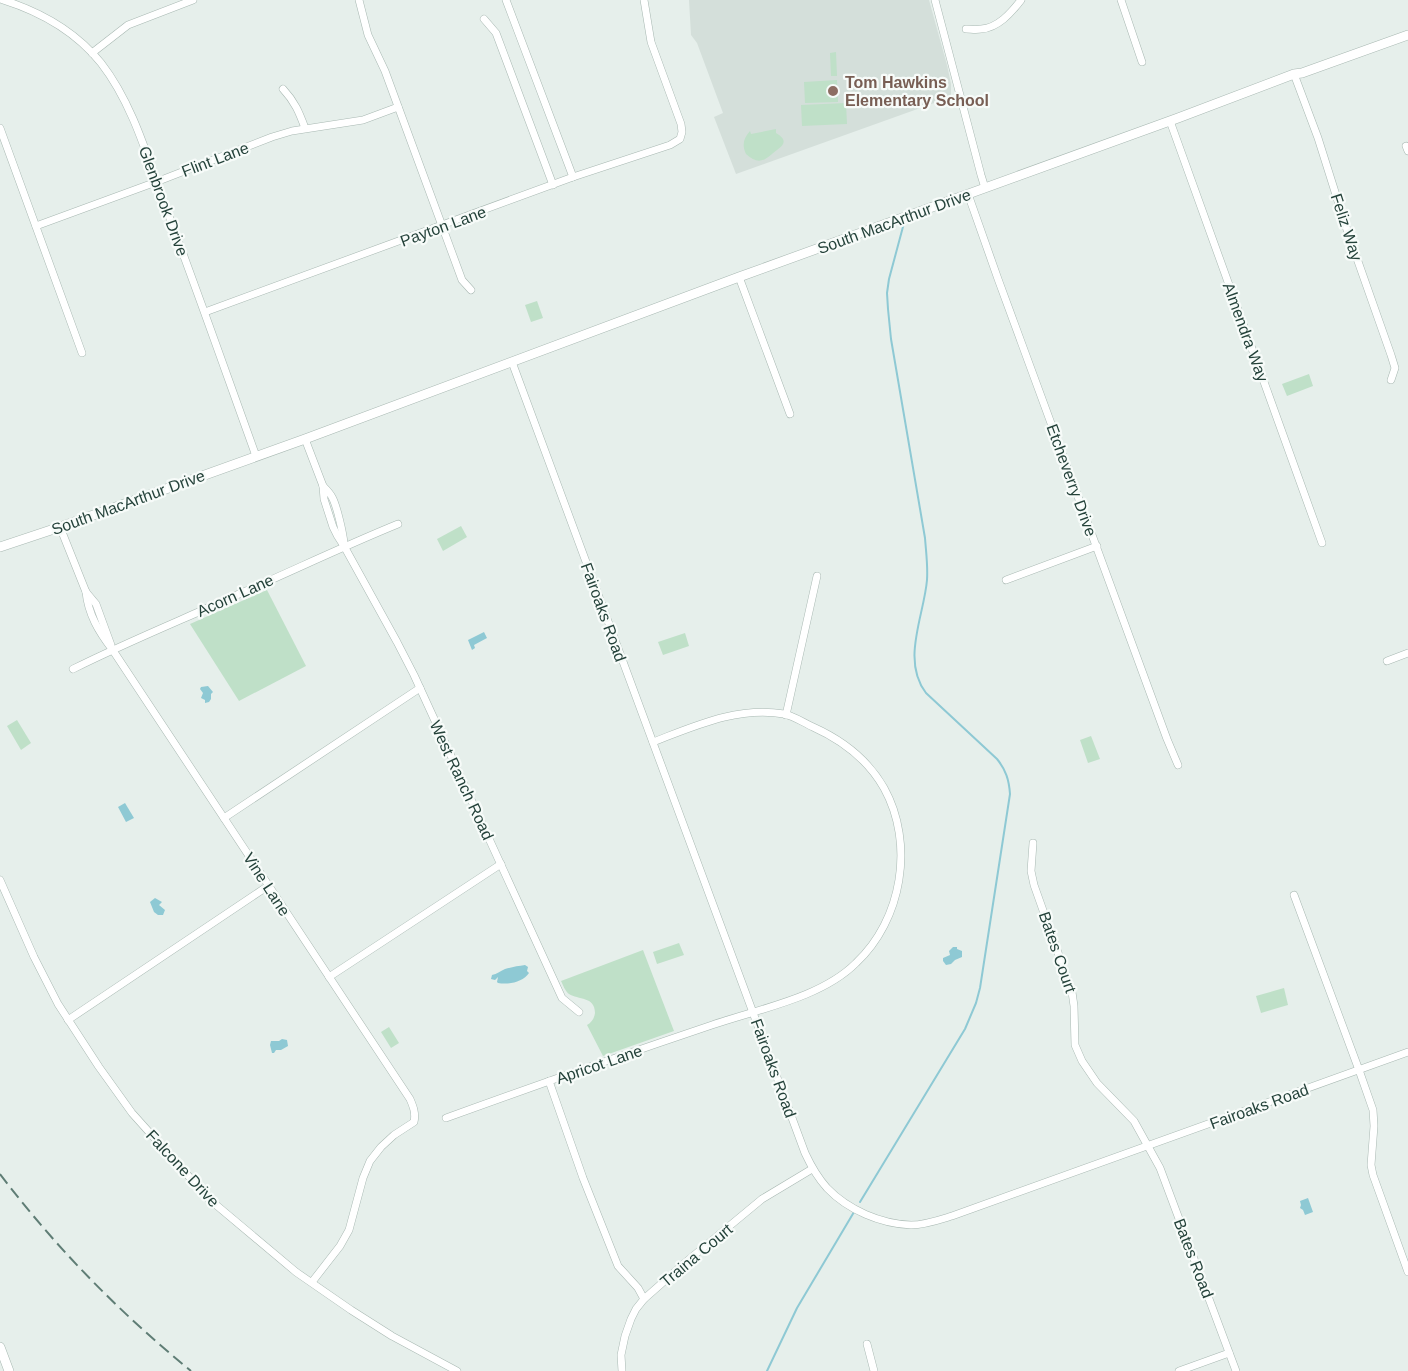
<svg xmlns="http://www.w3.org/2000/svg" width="1408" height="1371" viewBox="0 0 1408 1371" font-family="Arial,sans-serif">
<rect width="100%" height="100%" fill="#e6efeb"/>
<!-- built -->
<polygon fill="#d4dfda" points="689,0 929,0 947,65 951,84 951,97 736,174 714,117 723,113 697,43 691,35"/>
<!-- green -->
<g fill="#bfe0c8">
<polygon points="836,52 837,76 831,76 830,53"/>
<polygon points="837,80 838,102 805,103 804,82"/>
<polygon points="846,103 847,124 802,126 801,105"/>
<path d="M776 129V133C792 142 779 148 772 154 762 163 756 163 746 154 742 145 743 139 750 131L751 134Z"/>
<polygon points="537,301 543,318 531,322 525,305"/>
<polygon points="1309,374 1313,386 1287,396 1282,384"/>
<polygon points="461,526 467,537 443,551 437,539"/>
<polygon points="267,590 306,666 239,701 190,624"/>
<polygon points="685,633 689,646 663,655 658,642"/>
<polygon points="17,720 31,743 21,750 7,726"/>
<polygon points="1091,736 1100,759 1088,763 1080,740"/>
<polygon points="679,943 684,955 657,964 653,952"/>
<path d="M643 950 674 1031 603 1056 587 1025C592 1022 594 1019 595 1013 595 996 578 1000 569 994 565 991 563 985 561 981Z"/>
<polygon points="1284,988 1288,1005 1261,1013 1256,996"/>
<polygon points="389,1027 399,1043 391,1048 381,1032"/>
</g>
<!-- water -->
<g fill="#8ec9d4">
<polygon points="484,632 487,638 474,645 475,648 472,650 468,640"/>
<polygon points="208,686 213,692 211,694 211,699 209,702 205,703 205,700 201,698 203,693 200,689 201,687"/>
<polygon points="125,803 134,818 126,822 118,807"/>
<polygon points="155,898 162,902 159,905 165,910 163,915 158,915 154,912 150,902"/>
<polygon points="953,947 957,947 957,949 962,951 962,957 955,960 951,964 946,965 943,961 943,958 950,955 949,951"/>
<path d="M525 965 528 967 527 971 529 973C523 982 509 985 498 983L497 982 498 977 495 980 491 979 492 975C497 974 500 971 505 969 512 967 518 966 525 965Z"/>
<polygon points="282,1039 287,1040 288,1046 281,1050 276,1050 274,1053 272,1053 270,1045 271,1041 279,1041"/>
<polygon points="1308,1198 1313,1212 1305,1215 1303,1210 1300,1208 1301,1205 1300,1201"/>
</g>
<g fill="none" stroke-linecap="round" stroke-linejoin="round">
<!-- stream -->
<g stroke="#8ec9d4" stroke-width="2">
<path d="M860 1202 965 1029 976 1003 980 988 1010 794C1009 780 1006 770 997 759L926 693C901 660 924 616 927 580 928 565 926 552 925 538L891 339 888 309 887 293 889 279 904 223"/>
<polyline points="767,1371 797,1308 854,1212"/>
</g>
<defs>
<g id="minor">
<path d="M3 0C41 12 76 32 101 63 133 104 148 159 166 208 197 290 226 373 256 456"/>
<polyline points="359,0 368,35 385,71 462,280 471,290"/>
<polyline points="506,0 573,177"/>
<polyline points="935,0 981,175 985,188"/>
<polyline points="1121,0 1142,62"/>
<polyline points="484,19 496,33 553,185"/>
<path d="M966 29C971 29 976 30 981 29 998 28 1011 13 1021 0"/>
<polyline points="92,53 128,25 193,0"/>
<polyline points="1294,74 1318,138 1348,233 1391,355 1395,368 1391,380"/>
<path d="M283 89C295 102 299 112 305 128"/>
<polyline points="1170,121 1322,543"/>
<polyline points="0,128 82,353"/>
<polyline points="1406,146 1408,151"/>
<polyline points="968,194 998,279 1167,739 1178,765"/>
<polyline points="36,226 156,182 272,137 292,131 363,120 398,107"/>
<polyline points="739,277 790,414"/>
<polyline points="205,312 573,177 670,145 680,139 682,132 681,124 651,42 644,0"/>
<path d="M512 362 805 1153C811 1166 818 1178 827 1188 848 1210 881 1224 911 1225 925 1225 939 1220 952 1216L1408 1052"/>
<polyline points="305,439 323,486 324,499 333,527 337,535 344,546 397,642 414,675 562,998 579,1012"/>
<path d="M323 486C326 489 330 493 332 497 337 506 343 533 344 543"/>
<polyline points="60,527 86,592 96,604 111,645"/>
<polyline points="1006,580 1097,546"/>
<path d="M86 592C88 614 99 632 112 649L410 1099C413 1106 416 1113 414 1122L394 1135 381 1147 370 1161 363 1178 349 1230 340 1246 312 1282"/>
<polyline points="1387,661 1408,653"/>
<path d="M73 669C127 642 184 619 239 594 292 571 344 546 398 524"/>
<polyline points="786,715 817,576"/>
<polyline points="224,818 420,688"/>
<polyline points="1033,843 1031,871 1034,885 1072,992 1074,1006 1075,1045 1082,1061 1097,1083 1134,1121 1160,1168 1236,1371"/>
<polyline points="0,880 34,957 58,1004 99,1067 132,1113 209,1199 296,1272 351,1310 392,1336 457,1371"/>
<polyline points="1294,895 1359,1070 1373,1110 1374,1126 1371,1165 1373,1175 1408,1272"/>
<polyline points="329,977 501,864"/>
<polyline points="68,1020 268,886"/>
<polyline points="549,1081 583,1178 618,1266 638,1288 644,1299"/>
<path d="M446 1118C534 1086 623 1055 712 1025 758 1009 821 998 856 963 902 920 915 844 884 788 868 760 842 740 813 727 804 723 794 716 784 714 738 706 695 726 653 742"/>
<polyline points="867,1344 874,1371"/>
<polyline points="622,1371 621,1355 625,1336 631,1319 636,1309 644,1299 686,1262 762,1199 812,1169"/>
<polyline points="1179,1371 1229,1353"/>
</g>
<g id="tertiary">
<polyline points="0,547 60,527 305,439 739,277 1178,118 1294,74 1302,73 1408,35"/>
<polyline points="0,1347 9,1371"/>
</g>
</defs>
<!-- minor casing -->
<use href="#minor" stroke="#a8b8b2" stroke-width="8"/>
<!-- tertiary casing -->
<use href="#tertiary" stroke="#a8b8b2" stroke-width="10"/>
<!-- minor -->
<use href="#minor" stroke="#fff" stroke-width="7"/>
<!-- tertiary -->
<use href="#tertiary" stroke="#fff" stroke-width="9"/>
<!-- rail -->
<path stroke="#5f7d75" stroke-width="2" stroke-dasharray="12 6" stroke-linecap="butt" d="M0 1174C56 1248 120 1313 191 1371"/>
</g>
<!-- markers -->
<circle fill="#8d6e63" stroke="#f7fbf9" stroke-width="2" cx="833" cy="91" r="6"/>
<g text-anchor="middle" stroke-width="4.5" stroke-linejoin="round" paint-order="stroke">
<!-- education labels -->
<g font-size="16" font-weight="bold" fill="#785e54" stroke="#f7fbf9" text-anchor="start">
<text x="845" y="88">Tom Hawkins<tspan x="845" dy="18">Elementary School</tspan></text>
</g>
<!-- street labels -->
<g font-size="16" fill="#24423a" stroke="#f7fbf9">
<text transform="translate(215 159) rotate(-21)" y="6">Flint Lane</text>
<text transform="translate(164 201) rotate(70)" y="6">Glenbrook Drive</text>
<text transform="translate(894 221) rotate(-20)" y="6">South MacArthur Drive</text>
<text transform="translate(443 226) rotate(-20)" y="6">Payton Lane</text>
<text transform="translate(1347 227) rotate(72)" y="6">Feliz Way</text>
<text transform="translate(1246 332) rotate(70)" y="6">Almendra Way</text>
<text transform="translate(1072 480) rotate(70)" y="6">Etcheverry Drive</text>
<text transform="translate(128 502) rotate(-20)" y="6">South MacArthur Drive</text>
<text transform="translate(235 595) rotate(-24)" y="6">Acorn Lane</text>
<text transform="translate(604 612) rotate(70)" y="6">Fairoaks Road</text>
<text transform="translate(462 780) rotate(65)" y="6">West Ranch Road</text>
<text transform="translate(267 884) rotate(57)" y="6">Vine Lane</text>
<text transform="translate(1058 952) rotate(71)" y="6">Bates Court</text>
<text transform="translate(599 1064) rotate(-19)" y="6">Apricot Lane</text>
<text transform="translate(774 1068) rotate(70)" y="6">Fairoaks Road</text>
<text transform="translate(1259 1106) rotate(-20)" y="6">Fairoaks Road</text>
<text transform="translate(183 1168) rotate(47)" y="6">Falcone Drive</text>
<text transform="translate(696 1255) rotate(-40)" y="6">Traina Court</text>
<text transform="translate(1194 1258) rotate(69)" y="6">Bates Road</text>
</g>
</g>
</svg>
